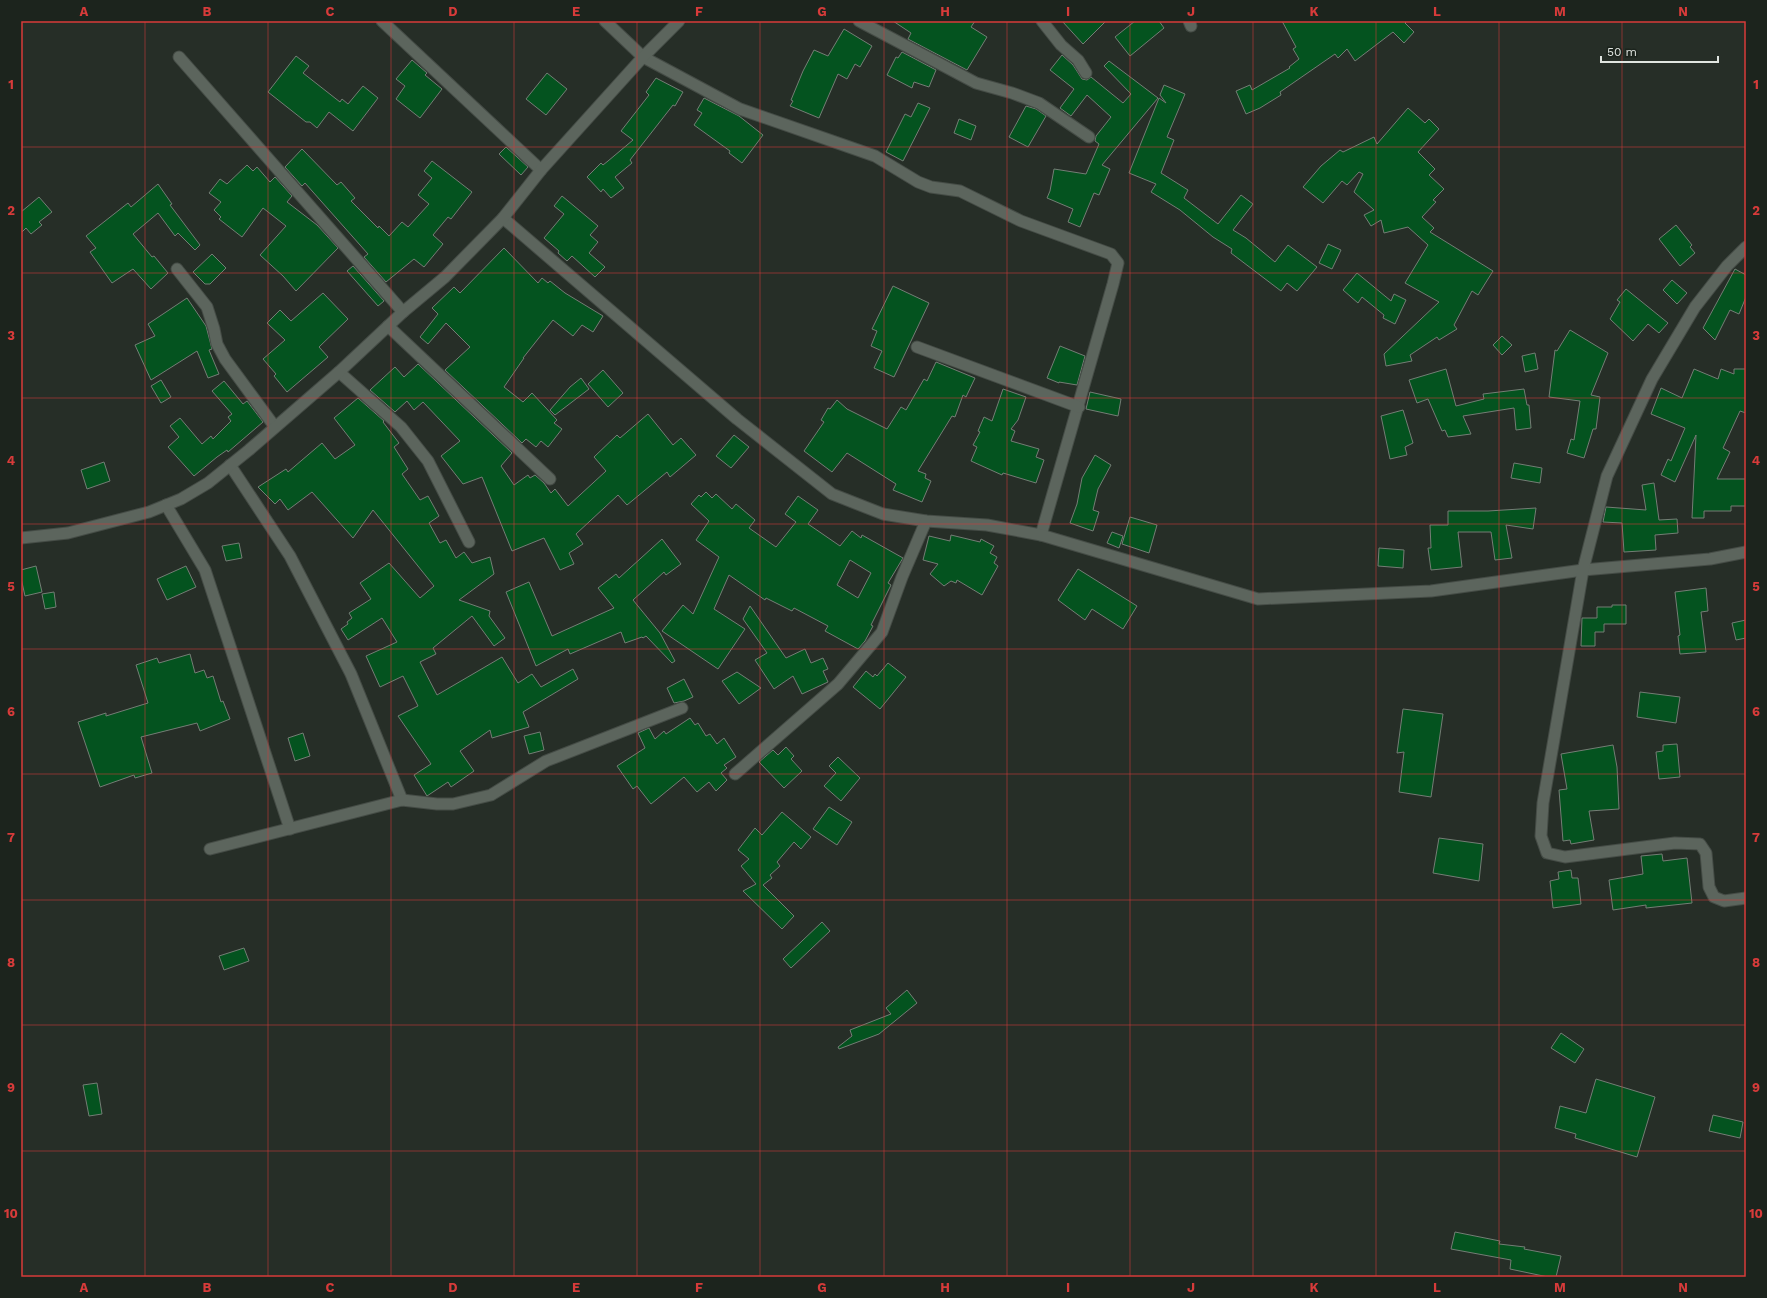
<svg xmlns="http://www.w3.org/2000/svg" width="1767" height="1298" viewBox="0 0 1767 1298" font-family="'Work Sans',sans-serif">
<rect width="100%" height="100%" fill="#262e27"/>
<!-- building -->
<g fill="#04531f" stroke="#747d75" fill-rule="evenodd">
<polygon points="893,21 975,21 971,27 987,37 967,70 908,39 911,33"/>
<polygon points="1062,21 1106,21 1083,44"/>
<polygon points="1135,21 1159,21 1164,28 1130,56 1115,37"/>
<polygon points="1282,21 1407,21 1405,23 1414,32 1404,43 1393,32 1355,61 1347,49 1338,58 1335,54 1280,92 1281,95 1260,108 1246,114 1236,91 1250,85 1252,90 1290,68 1289,67 1299,59 1293,49 1296,47"/>
<polygon points="844,29 872,46 860,67 855,64 847,79 838,74 819,118 790,106 793,101 791,100 803,71 814,50 828,56"/>
<polygon points="902,52 936,70 929,87 914,82 912,88 887,75 896,57 898,58"/>
<polygon points="1062,55 1073,65 1082,79 1087,80 1091,77 1123,103 1131,94 1104,66 1109,61 1158,98 1102,165 1110,169 1099,195 1094,193 1080,227 1068,222 1073,209 1047,198 1050,191 1054,169 1086,174 1099,144 1095,141 1096,136 1111,117 1087,95 1071,116 1060,108 1074,89 1050,70"/>
<polygon points="296,56 309,66 303,73 340,102 342,99 348,104 363,86 378,98 353,131 329,112 317,128 310,122 306,122 268,92"/>
<polygon points="412,60 427,73 425,75 442,89 420,118 396,99 405,86 396,79"/>
<polygon points="547,73 567,89 546,115 526,99"/>
<polygon points="656,78 683,92 675,106 673,105 630,160 632,163 615,177 624,188 611,198 603,189 601,192 587,177 601,163 603,165 608,161 633,140 621,131 649,95 646,92"/>
<polygon points="1164,85 1185,94 1167,137 1174,140 1161,173 1188,190 1184,198 1218,224 1241,195 1253,204 1233,230 1246,238 1275,262 1288,245 1317,267 1297,291 1287,283 1281,291 1231,253 1232,249 1213,237 1180,210 1151,192 1156,184 1129,173 1159,98 1166,103 1160,95"/>
<polygon points="704,98 739,116 763,135 742,163 729,153 730,151 694,125 702,113 697,110"/>
<polygon points="918,103 930,108 903,161 886,152 905,114 911,117"/>
<polygon points="1026,106 1036,109 1046,116 1028,147 1009,137"/>
<polygon points="1408,108 1425,123 1429,119 1439,129 1418,152 1435,169 1429,175 1444,189 1433,200 1436,202 1422,217 1434,228 1430,232 1493,271 1478,295 1472,291 1454,325 1457,329 1439,340 1437,337 1410,355 1412,361 1386,366 1384,354 1439,302 1405,283 1428,245 1408,227 1384,233 1381,220 1371,226 1364,215 1374,210 1354,192 1363,174 1359,172 1347,185 1342,181 1323,203 1303,187 1321,166 1340,150 1343,152 1374,137 1377,144"/>
<polygon points="959,119 976,126 971,140 954,133"/>
<polygon points="506,147 528,167 521,175 499,154"/>
<polygon points="302,149 337,185 341,182 355,198 351,201 378,228 379,226 389,236 402,222 408,227 429,204 418,195 432,178 424,171 432,161 472,192 451,219 448,217 433,235 443,244 424,267 414,259 386,282 364,257 368,254 305,183 302,186 285,167"/>
<polygon points="247,165 253,171 257,167 270,182 275,177 292,196 287,202 317,225 338,248 296,291 283,276 260,255 286,226 263,208 242,237 219,219 221,217 214,210 221,202 209,193 220,179 227,184"/>
<polygon points="158,184 172,204 170,205 200,245 195,250 178,233 175,236 158,213 133,234 152,257 154,256 168,273 151,289 133,269 112,283 90,252 96,248 86,236 128,203 131,207"/>
<polygon points="562,196 598,226 590,235 598,242 589,253 605,267 595,277 572,256 567,261 558,253 559,251 544,238 564,214 554,206"/>
<polygon points="39,197 52,212 39,222 42,225 31,234 26,228 21,233 21,212"/>
<polygon points="1676,225 1692,245 1690,247 1695,253 1680,266 1659,239"/>
<polygon points="1328,244 1341,250 1332,269 1319,263"/>
<polygon points="504,248 538,283 542,278 548,283 550,281 565,293 603,316 593,332 582,325 573,336 553,320 523,358 524,358 504,387 523,402 532,393 557,420 554,423 562,429 548,447 541,441 536,447 526,439 522,443 445,370 470,347 446,323 428,344 420,337 438,314 432,308 454,287 460,293"/>
<polygon points="212,254 226,268 210,284 205,284 193,272"/>
<polygon points="353,266 384,301 378,306 347,271"/>
<polygon points="1735,269 1746,275 1746,297 1739,314 1730,310 1715,340 1703,328"/>
<polygon points="1357,273 1391,301 1394,294 1406,300 1395,324 1383,318 1384,315 1362,297 1358,303 1343,290"/>
<polygon points="1672,280 1687,293 1677,304 1663,290"/>
<polygon points="893,286 929,303 894,377 874,368 882,351 871,346 877,331 872,329"/>
<polygon points="1626,289 1668,323 1659,333 1648,324 1633,341 1610,319 1620,302 1617,300"/>
<polygon points="323,293 348,319 319,347 328,357 287,392 274,376 276,374 263,359 285,340 267,323 280,310 291,321"/>
<polygon points="187,298 206,326 212,349 209,350 219,374 208,378 197,351 151,380 135,345 155,336 148,324"/>
<polygon points="1570,330 1608,353 1591,395 1600,397 1596,429 1593,429 1584,458 1567,453 1571,439 1574,440 1580,401 1549,397 1555,350 1557,351"/>
<polygon points="1502,336 1512,345 1502,355 1493,345"/>
<polygon points="1060,346 1085,356 1077,385 1059,382 1059,383 1047,378"/>
<polygon points="1535,353 1538,369 1525,372 1522,356"/>
<polygon points="936,362 975,378 966,397 963,395 955,417 952,416 918,471 926,474 925,478 931,481 922,502 893,490 896,484 847,453 832,472 804,451 824,422 821,420 828,408 830,409 837,400 847,409 887,429 901,407 906,410 924,379 927,381"/>
<polygon points="418,364 512,453 501,466 514,485 528,475 530,478 535,475 544,483 551,493 555,489 568,506 606,471 594,457 617,435 620,438 648,414 673,445 681,438 696,455 670,477 667,472 627,505 618,495 576,534 583,544 569,553 574,564 560,570 544,538 512,551 482,477 463,484 441,456 460,441 423,402 414,410 407,401 395,412 370,390 395,367 404,377"/>
<polygon points="1446,369 1456,406 1484,399 1483,394 1524,389 1527,405 1529,405 1531,428 1516,430 1514,408 1463,416 1471,434 1448,437 1445,430 1442,431 1428,399 1417,403 1409,380"/>
<polygon points="1694,369 1718,379 1721,369 1734,374 1734,369 1746,369 1746,413 1740,411 1723,448 1730,452 1717,479 1746,479 1746,506 1731,506 1731,511 1704,511 1704,518 1692,518 1696,435 1675,482 1661,475 1668,459 1671,461 1685,428 1651,414 1661,388 1682,398"/>
<polygon points="603,370 623,393 608,407 588,384"/>
<polygon points="581,378 589,389 555,415 550,410 570,387"/>
<polygon points="161,380 171,397 161,403 151,386"/>
<polygon points="224,381 243,404 247,401 263,422 228,452 227,450 217,457 194,476 168,447 179,437 170,426 180,418 202,444 211,436 213,439 231,421 228,417 232,414 212,391"/>
<polygon points="1003,389 1026,397 1018,420 1011,429 1015,431 1011,441 1039,449 1036,457 1044,460 1036,483 1003,473 1002,475 971,461 977,447 973,445 980,432 978,431 984,417 992,421"/>
<polygon points="1090,392 1121,399 1118,416 1086,409"/>
<polygon points="358,398 384,421 383,422 399,443 394,447 408,469 402,474 420,500 428,496 439,516 429,523 440,543 446,540 456,558 464,552 472,563 490,557 494,574 459,600 490,611 489,616 505,638 494,646 472,616 433,648 436,654 420,662 437,695 502,657 518,683 532,674 541,687 573,669 578,679 523,712 529,727 492,738 490,730 460,751 474,771 451,787 448,782 427,796 414,775 431,764 398,716 418,706 403,676 380,687 366,656 397,642 382,618 348,640 341,629 348,624 347,622 352,618 349,613 371,599 360,583 389,563 420,598 434,586 373,510 353,538 312,492 288,510 280,499 275,504 258,487 286,469 288,472 322,443 335,459 355,445 334,418"/>
<polygon points="1403,410 1413,443 1405,447 1407,455 1390,459 1381,416"/>
<polygon points="734,435 749,447 731,468 716,456"/>
<polygon points="1095,455 1111,465 1098,489 1093,510 1099,512 1093,531 1070,523 1077,504 1082,478"/>
<polygon points="104,462 110,481 87,489 81,470"/>
<polygon points="1514,463 1542,468 1540,483 1511,478"/>
<polygon points="1654,483 1659,520 1677,519 1678,533 1655,535 1656,550 1624,552 1622,523 1603,522 1606,507 1646,510 1642,485"/>
<path d="M706 492 712 498 716 494 732 509 736 504 755 520 749 528 776 547 796 522 785 514 798 496 818 510 808 524 840 546 852 531 861 538 862 535 903 558 888 583 891 585 871 625 873 626 865 641 858 649 825 631 828 626 794 608 792 611 766 598 765 600 729 575 714 609 745 629 718 669 662 631 683 605 693 614 719 557 696 540 709 521 691 504 699 495 701 497ZM850 560 871 573 858 598 837 585Z"/>
<polygon points="1536,508 1533,529 1506,525 1512,558 1495,560 1491,532 1458,532 1462,567 1431,570 1428,548 1431,548 1430,525 1448,525 1448,511 1488,511"/>
<polygon points="1130,517 1157,525 1149,553 1122,544"/>
<polygon points="1112,532 1123,536 1119,548 1107,543"/>
<polygon points="951,535 980,542 981,539 994,546 990,553 997,557 994,563 998,566 982,595 957,580 956,583 951,581 944,586 930,574 938,564 923,560 929,536 950,541"/>
<polygon points="662,539 681,564 666,575 664,572 633,600 660,633 675,661 672,663 646,636 643,638 642,637 625,643 621,632 570,654 568,649 536,666 506,592 529,582 552,636 614,608 598,588 616,574 619,578"/>
<polygon points="239,543 242,558 226,561 222,546"/>
<polygon points="1379,548 1404,550 1403,568 1378,566"/>
<polygon points="36,566 42,592 25,596 21,578 21,570"/>
<polygon points="186,566 196,587 167,600 157,579"/>
<polygon points="1078,569 1137,606 1123,629 1092,609 1085,620 1058,600"/>
<polygon points="1706,588 1708,611 1701,612 1706,652 1680,654 1678,636 1680,635 1675,592"/>
<polygon points="54,592 56,607 45,609 42,594"/>
<polygon points="1612,605 1626,605 1626,624 1604,624 1604,632 1595,632 1595,646 1581,646 1582,618 1597,618 1597,607 1612,607"/>
<polygon points="750,606 786,658 805,649 811,663 823,658 828,669 823,671 828,682 802,694 793,676 774,689 755,660 767,653 743,619"/>
<polygon points="1746,620 1746,638 1736,640 1732,623"/>
<polygon points="190,654 195,673 204,670 207,678 213,676 221,702 223,701 230,719 200,731 197,723 141,737 152,773 135,778 134,775 100,787 78,722 106,713 106,716 148,703 136,665 157,658 159,663"/>
<polygon points="888,663 906,677 880,709 853,687 866,671 873,677 875,674 877,676"/>
<polygon points="737,672 761,688 739,704 722,681"/>
<polygon points="684,679 693,697 684,701 674,703 667,688"/>
<polygon points="1640,692 1680,697 1676,723 1637,717"/>
<polygon points="1403,709 1443,714 1431,797 1399,792 1404,752 1397,753"/>
<polygon points="690,718 695,725 698,723 706,736 710,734 717,744 724,738 736,757 724,765 727,768 721,773 727,780 716,791 709,782 697,792 684,777 651,804 637,786 633,789 617,766 645,748 638,733 649,728 655,739 664,731 666,734"/>
<polygon points="540,732 544,750 529,754 524,736"/>
<polygon points="303,733 310,756 295,761 288,738"/>
<polygon points="1677,744 1680,777 1659,779 1656,752 1663,751 1663,745"/>
<polygon points="1613,745 1617,767 1619,809 1589,811 1594,840 1571,844 1570,840 1563,841 1559,790 1567,789 1561,754"/>
<polygon points="786,747 794,756 791,759 802,771 784,788 759,762 773,750 778,755"/>
<polygon points="838,757 860,778 841,801 824,786 836,773 829,766"/>
<polygon points="829,807 852,822 837,845 813,829"/>
<polygon points="782,812 811,837 801,849 794,842 777,862 780,866 770,875 772,878 763,885 794,916 782,929 743,891 756,884 741,866 749,859 738,850 755,828 762,835"/>
<polygon points="1439,838 1483,844 1479,881 1433,873"/>
<polygon points="1662,854 1663,861 1687,858 1692,903 1646,908 1646,905 1613,910 1609,880 1643,874 1641,856"/>
<polygon points="1571,870 1572,878 1578,878 1581,904 1553,908 1550,881 1559,879 1558,872"/>
<polygon points="822,922 830,931 791,968 783,959"/>
<polygon points="244,948 249,961 224,970 219,956"/>
<polygon points="907,990 917,1003 879,1034 839,1049 838,1047 852,1036 850,1030 891,1014 886,1008"/>
<polygon points="1561,1033 1584,1049 1575,1063 1551,1048"/>
<polygon points="1596,1079 1655,1097 1637,1157 1575,1138 1576,1134 1555,1128 1560,1106 1586,1113"/>
<polygon points="97,1083 102,1114 89,1116 83,1085"/>
<polygon points="1713,1115 1743,1122 1740,1138 1709,1131"/>
<polygon points="1455,1232 1500,1241 1499,1244 1525,1247 1524,1249 1561,1256 1556,1277 1548,1277 1510,1269 1511,1260 1451,1249"/>
</g>
<g fill="none" stroke-linecap="round" stroke-linejoin="round">
<defs>
<g id="minor">
<polyline points="382,21 541,170"/>
<polyline points="605,21 643,57 740,109 875,156 918,182 931,187 960,191 1021,221 1111,254 1118,263 1113,284 1041,535"/>
<polyline points="859,21 976,83 1012,93 1039,103 1089,137"/>
<polyline points="1042,21 1061,45 1078,60 1086,73"/>
<polyline points="1189,21 1191,26"/>
<polyline points="179,57 403,312"/>
<polyline points="503,218 737,419 832,494 883,514 926,521 987,525 1041,535 1258,599 1431,591 1583,570 1710,559 1746,552"/>
<polyline points="1746,247 1727,266 1695,307 1652,379 1607,476 1583,570 1543,803 1541,836 1547,853 1565,857 1675,843 1700,844 1706,853 1709,887 1714,897 1724,901 1746,898"/>
<polyline points="177,269 207,307 214,329 217,344 225,359 275,427"/>
<polyline points="388,326 550,479"/>
<polyline points="917,347 1079,407"/>
<polyline points="339,372 401,427 428,461 469,542"/>
<polyline points="230,465 290,556 351,674 402,800"/>
<polyline points="166,505 205,570 290,829"/>
<polyline points="21,538 68,533 149,512 181,499 208,483 249,450 339,372 403,312 445,277 503,218 541,170 643,57 679,21"/>
<polyline points="735,774 838,684 882,632 902,577 926,521"/>
<polyline points="210,849 402,800 437,804 453,804 491,795 546,761 682,708"/>
</g>
</defs>
<!-- minor casing -->
<use href="#minor" stroke="#454c46" stroke-width="13"/>
<!-- minor -->
<use href="#minor" stroke="#5c655d" stroke-width="11"/>
</g>
<!-- grid -->
<path fill="none" stroke="#d73b3a" stroke-width="1" stroke-opacity="0.55" d="M145 21V1277M268 21V1277M391 21V1277M514 21V1277M637 21V1277M760 21V1277M884 21V1277M1007 21V1277M1130 21V1277M1253 21V1277M1376 21V1277M1499 21V1277M1622 21V1277M21 147H1746M21 273H1746M21 398H1746M21 524H1746M21 649H1746M21 774H1746M21 900H1746M21 1025H1746M21 1151H1746"/>
<!-- border -->
<rect width="1767" height="1298" fill="none" stroke="#1c241d" stroke-width="44"/>
<!-- scale -->
<path d="M1601 56v6h117v-6" fill="none" stroke="#e0e5e0" stroke-width="2"/>
<text x="1607" y="56" font-size="12" fill="#e0e5e0" stroke="#1c241d" stroke-width="3" paint-order="stroke">50 m</text>
<rect x="22" y="22" width="1723" height="1254" fill="none" stroke="#d73b3a" stroke-width="1.5"/>
<g font-size="13" text-anchor="middle" font-weight="bold" fill="#d73b3a">
<text x="84" y="16">A</text>
<text x="207" y="16">B</text>
<text x="330" y="16">C</text>
<text x="453" y="16">D</text>
<text x="576" y="16">E</text>
<text x="699" y="16">F</text>
<text x="822" y="16">G</text>
<text x="945" y="16">H</text>
<text x="1068" y="16">I</text>
<text x="1191" y="16">J</text>
<text x="1314" y="16">K</text>
<text x="1437" y="16">L</text>
<text x="1560" y="16">M</text>
<text x="1683" y="16">N</text>
<text x="11" y="89">1</text>
<text x="1756" y="89">1</text>
<text x="11" y="215">2</text>
<text x="1756" y="215">2</text>
<text x="11" y="340">3</text>
<text x="1756" y="340">3</text>
<text x="11" y="465">4</text>
<text x="1756" y="465">4</text>
<text x="11" y="591">5</text>
<text x="1756" y="591">5</text>
<text x="11" y="716">6</text>
<text x="1756" y="716">6</text>
<text x="11" y="842">7</text>
<text x="1756" y="842">7</text>
<text x="11" y="967">8</text>
<text x="1756" y="967">8</text>
<text x="11" y="1092">9</text>
<text x="1756" y="1092">9</text>
<text x="11" y="1218">10</text>
<text x="1756" y="1218">10</text>
<text x="84" y="1292">A</text>
<text x="207" y="1292">B</text>
<text x="330" y="1292">C</text>
<text x="453" y="1292">D</text>
<text x="576" y="1292">E</text>
<text x="699" y="1292">F</text>
<text x="822" y="1292">G</text>
<text x="945" y="1292">H</text>
<text x="1068" y="1292">I</text>
<text x="1191" y="1292">J</text>
<text x="1314" y="1292">K</text>
<text x="1437" y="1292">L</text>
<text x="1560" y="1292">M</text>
<text x="1683" y="1292">N</text>
</g>
</svg>
